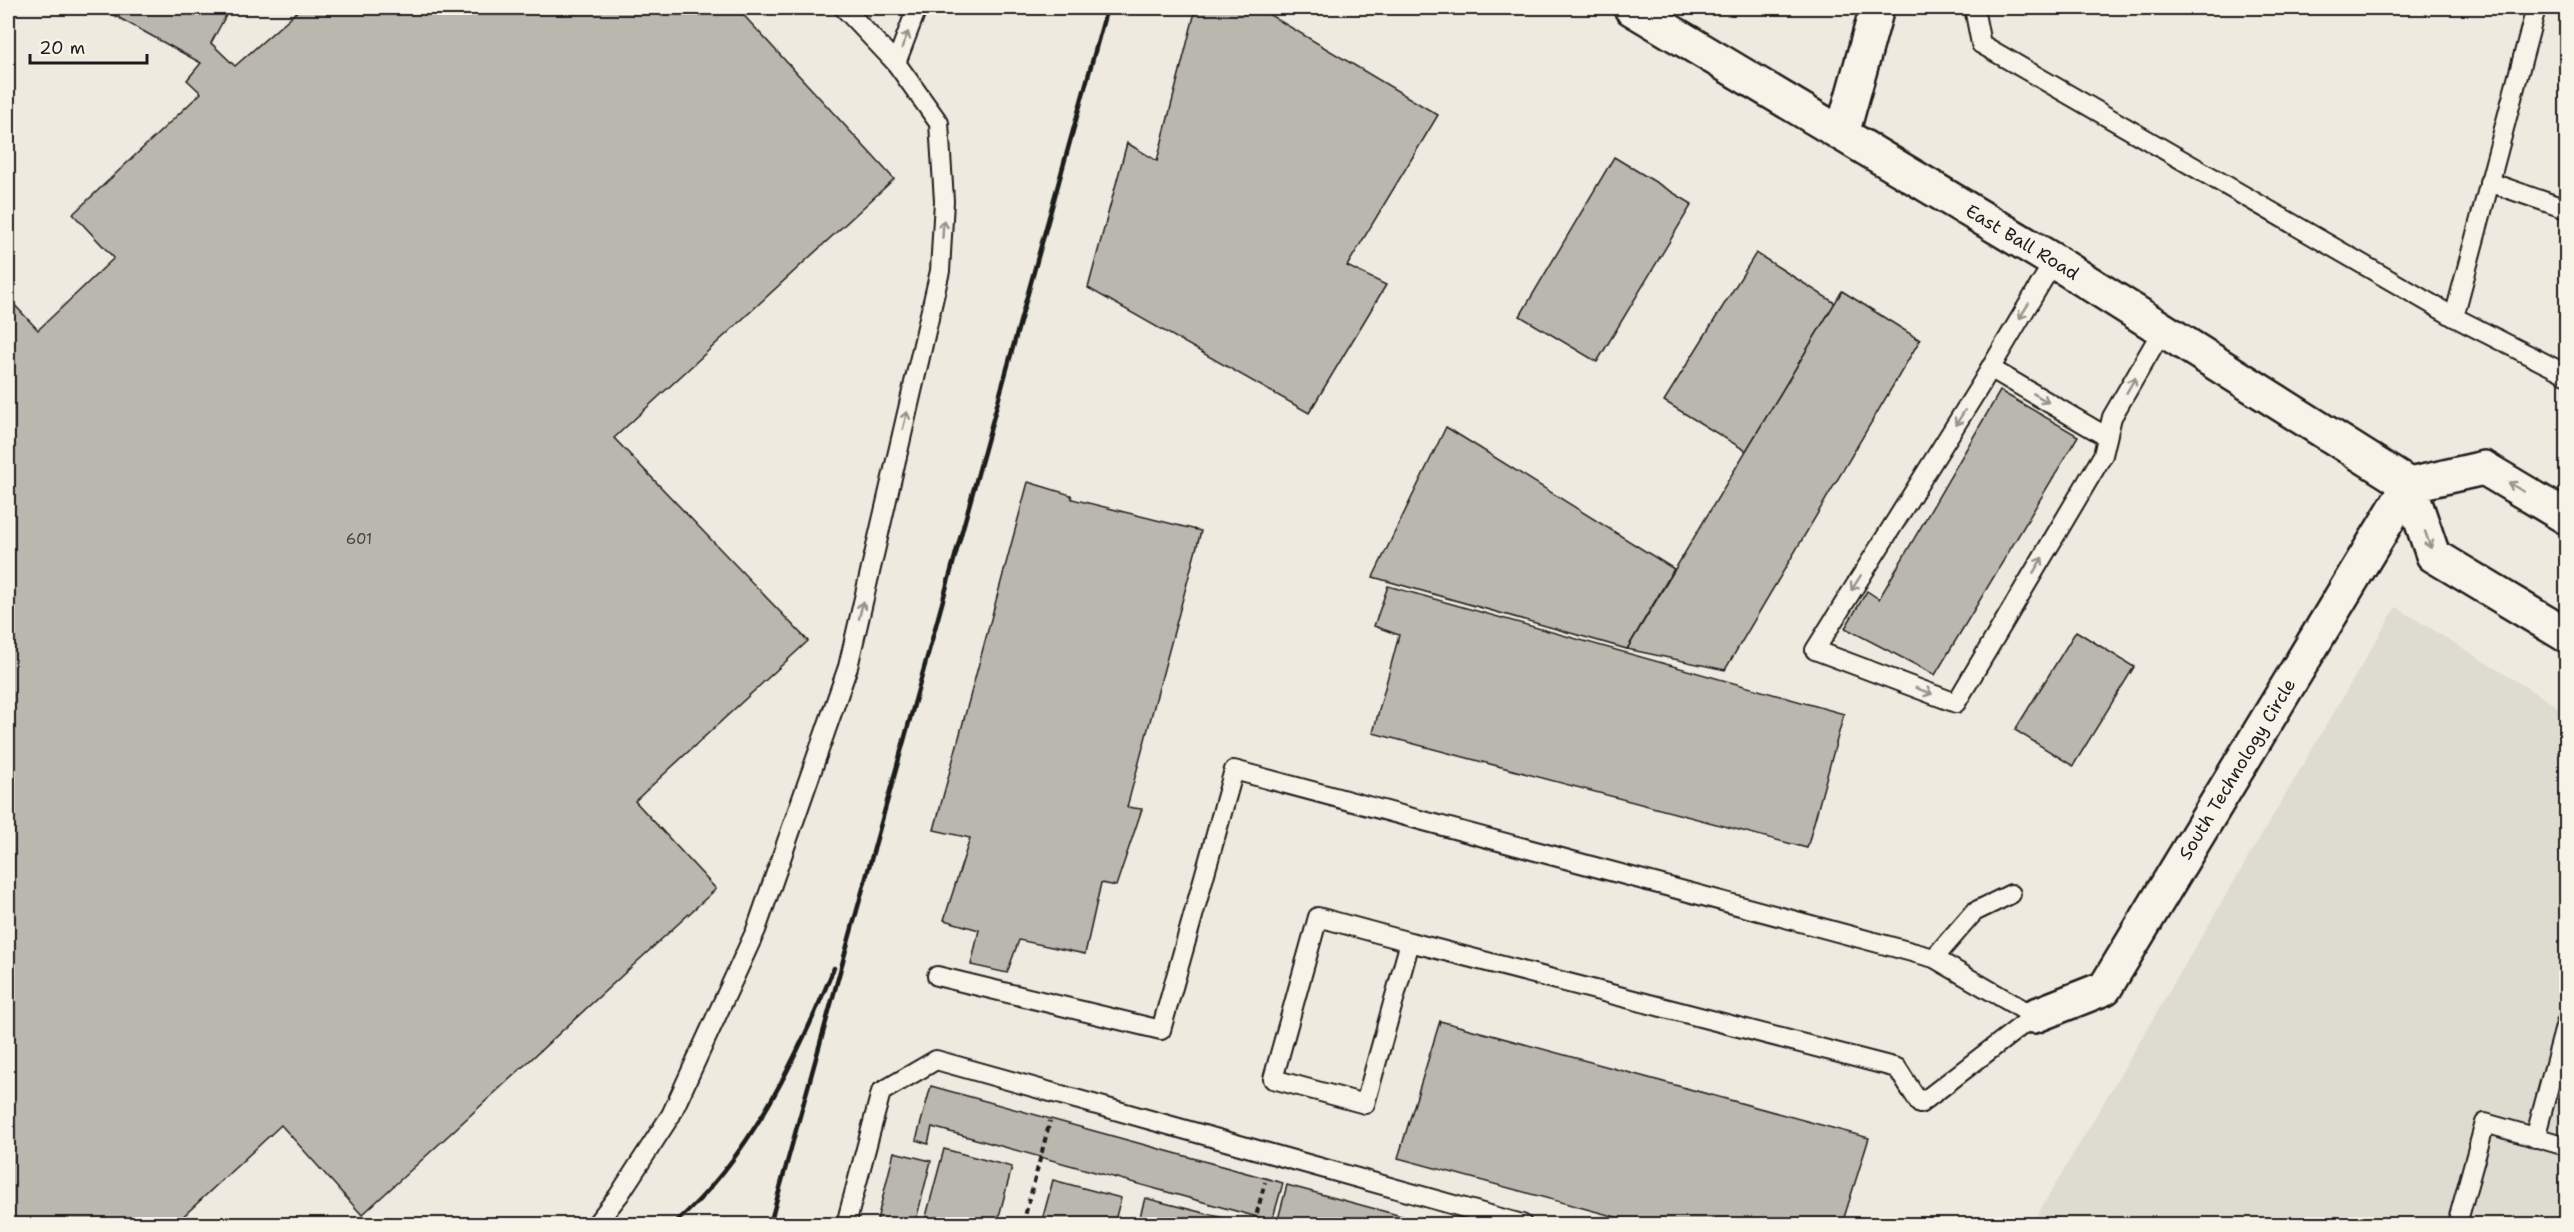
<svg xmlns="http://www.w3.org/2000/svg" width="2574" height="1232" viewBox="0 0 2574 1232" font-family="'Shantell Sans',sans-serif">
<rect width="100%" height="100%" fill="#eeeae0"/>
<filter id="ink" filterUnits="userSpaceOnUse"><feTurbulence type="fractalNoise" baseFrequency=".0167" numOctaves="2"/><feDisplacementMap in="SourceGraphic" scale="12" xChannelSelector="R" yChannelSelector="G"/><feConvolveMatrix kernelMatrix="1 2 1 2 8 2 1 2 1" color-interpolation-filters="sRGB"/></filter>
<g filter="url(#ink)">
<!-- built -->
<polygon fill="#dedbd1" points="2396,607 2566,712 2566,1224 2032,1224"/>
<!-- building -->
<g fill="#bab7af" stroke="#1c1c1c" stroke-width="1.5">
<polygon points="101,8 230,8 211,43 235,66 301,8 737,8 894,179 614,438 808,641 635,801 716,889 362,1215 281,1125 175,1224 8,1224 8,298 38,330 114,258 73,214 201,93 187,80 201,63"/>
<polygon points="1196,8 1258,8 1438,115 1347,266 1386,285 1309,413 1088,288 1127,143 1157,161"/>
<polygon points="1614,157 1692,204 1597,362 1520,316"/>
<polygon points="1756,253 1835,303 1746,451 1664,401"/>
<polygon points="1842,291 1920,340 1725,670 1627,649"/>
<polygon points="2000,391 2078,436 1935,675 1845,628 1867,591 1879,599"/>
<polygon points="1446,427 1674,569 1627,649 1373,577"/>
<polygon points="1028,482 1071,495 1072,499 1201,531 1127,807 1142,809 1116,886 1101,883 1085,954 1019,940 1007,973 971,965 979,930 944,920 970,838 934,830"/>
<polygon points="1388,586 1844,714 1807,848 1373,733 1399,635 1374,626"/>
<polygon points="2076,631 2134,667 2073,766 2015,730"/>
<polygon points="1440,1021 1869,1138 1842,1224 1642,1224 1398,1158"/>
<polygon points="931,1086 1283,1183 1272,1221 932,1127 928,1144 916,1140"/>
<polygon points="944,1149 1012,1167 997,1224 924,1224"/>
<polygon points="894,1152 931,1161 915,1224 876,1224"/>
<polygon points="1053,1180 1121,1198 1114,1224 1041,1224"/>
<polygon points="1287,1185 1431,1224 1277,1223"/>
<polygon points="1145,1198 1247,1224 1138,1224"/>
</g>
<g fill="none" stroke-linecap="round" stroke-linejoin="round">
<defs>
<g id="service">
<polyline points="844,8 896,63 917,8"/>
<polyline points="1974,8 1981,44 2454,317"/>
<polyline points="2536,8 2454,317 2566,374"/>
<polyline points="2489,182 2566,209"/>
<polyline points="2054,261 1980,386 1815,650 1956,703 2103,455 2112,417 2163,329"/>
<polyline points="1990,368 2107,437"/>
<polyline points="1934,958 1974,912 2011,894"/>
<polyline points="937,976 1161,1030 1234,770 1934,958 2034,1016 1920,1104 1897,1068 1410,942 1365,1104 1273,1079 1318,917 1410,942"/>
<polyline points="2535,1138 2566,1023"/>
<polyline points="596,1224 619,1195 671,1115 756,930 848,667 940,271 944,201 939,123 896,63"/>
<polyline points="846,1224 881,1092 936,1060 1522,1224"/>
<polyline points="2457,1224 2485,1123 2566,1146"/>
</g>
<g id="minor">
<polyline points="1842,134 1877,8"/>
<path id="s1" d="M2034 1016 2105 988 2409 485"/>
</g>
<g id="primary">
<path id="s2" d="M1631 8 2054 261 2409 485 2433 555 2566 635"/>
<polyline points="2409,485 2484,468 2566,517"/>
</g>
</defs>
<!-- service casing -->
<use href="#service" stroke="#1c1c1c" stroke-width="22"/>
<!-- minor casing -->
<use href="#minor" stroke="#1c1c1c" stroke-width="38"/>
<!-- primary casing -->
<use href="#primary" stroke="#1c1c1c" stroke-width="38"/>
<!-- path -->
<g stroke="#1c1c1c" stroke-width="4" stroke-dasharray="6 4.5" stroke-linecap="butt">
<polyline points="1023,1224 1050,1121"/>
<polyline points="1254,1224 1265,1182"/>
</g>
<!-- service -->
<use href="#service" stroke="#f7f3e8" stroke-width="18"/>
<!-- minor -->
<use href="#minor" stroke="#f7f3e8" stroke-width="33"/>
<!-- primary -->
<use href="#primary" stroke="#f7f3e8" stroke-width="33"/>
<!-- rail -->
<g stroke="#1c1c1c" stroke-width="4.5">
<path d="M674 1224C749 1159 797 1058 834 968"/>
<polyline points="770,1224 1107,8"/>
</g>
</g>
<!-- one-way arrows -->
<defs><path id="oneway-shaft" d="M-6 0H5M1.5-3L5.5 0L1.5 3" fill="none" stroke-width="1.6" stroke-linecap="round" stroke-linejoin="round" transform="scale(1.5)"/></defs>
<g stroke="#94928c">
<use href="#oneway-shaft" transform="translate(905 40) rotate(-69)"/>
<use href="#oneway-shaft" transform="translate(943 229) rotate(-87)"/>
<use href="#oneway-shaft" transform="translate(2024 311) rotate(121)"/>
<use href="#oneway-shaft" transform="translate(2131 385) rotate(-60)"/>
<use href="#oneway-shaft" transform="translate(2041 398) rotate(31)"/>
<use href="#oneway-shaft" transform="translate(1960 418) rotate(122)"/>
<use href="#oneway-shaft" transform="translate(905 420) rotate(-77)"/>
<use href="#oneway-shaft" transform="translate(2516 487) rotate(-149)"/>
<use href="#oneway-shaft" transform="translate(2428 540) rotate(71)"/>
<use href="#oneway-shaft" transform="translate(2038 565) rotate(-59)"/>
<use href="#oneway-shaft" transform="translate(1856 583) rotate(122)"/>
<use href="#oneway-shaft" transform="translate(861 610) rotate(-77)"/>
<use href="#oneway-shaft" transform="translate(1924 691) rotate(21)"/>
</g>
</g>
<g text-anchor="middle" stroke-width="6" stroke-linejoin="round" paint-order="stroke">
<!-- number labels -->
<g font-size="15" fill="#444341">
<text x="359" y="544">601</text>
</g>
<!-- street labels -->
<g font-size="18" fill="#1c1c1c" stroke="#f7f3e8">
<text dy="6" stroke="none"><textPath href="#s2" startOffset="456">East Ball Road</textPath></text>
<text dy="6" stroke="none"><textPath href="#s1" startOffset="332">South Technology Circle</textPath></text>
</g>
</g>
<!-- margin -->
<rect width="2574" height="1232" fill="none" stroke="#f7f3e8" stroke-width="30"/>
<rect x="15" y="15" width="2544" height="1202" fill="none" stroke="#1c1c1c" stroke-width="2" filter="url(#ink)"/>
<!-- scale -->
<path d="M30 54v9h117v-9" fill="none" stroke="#1c1c1c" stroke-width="3"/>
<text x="39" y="54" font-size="18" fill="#1c1c1c" stroke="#f7f3e8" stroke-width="4.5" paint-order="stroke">20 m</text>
</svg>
